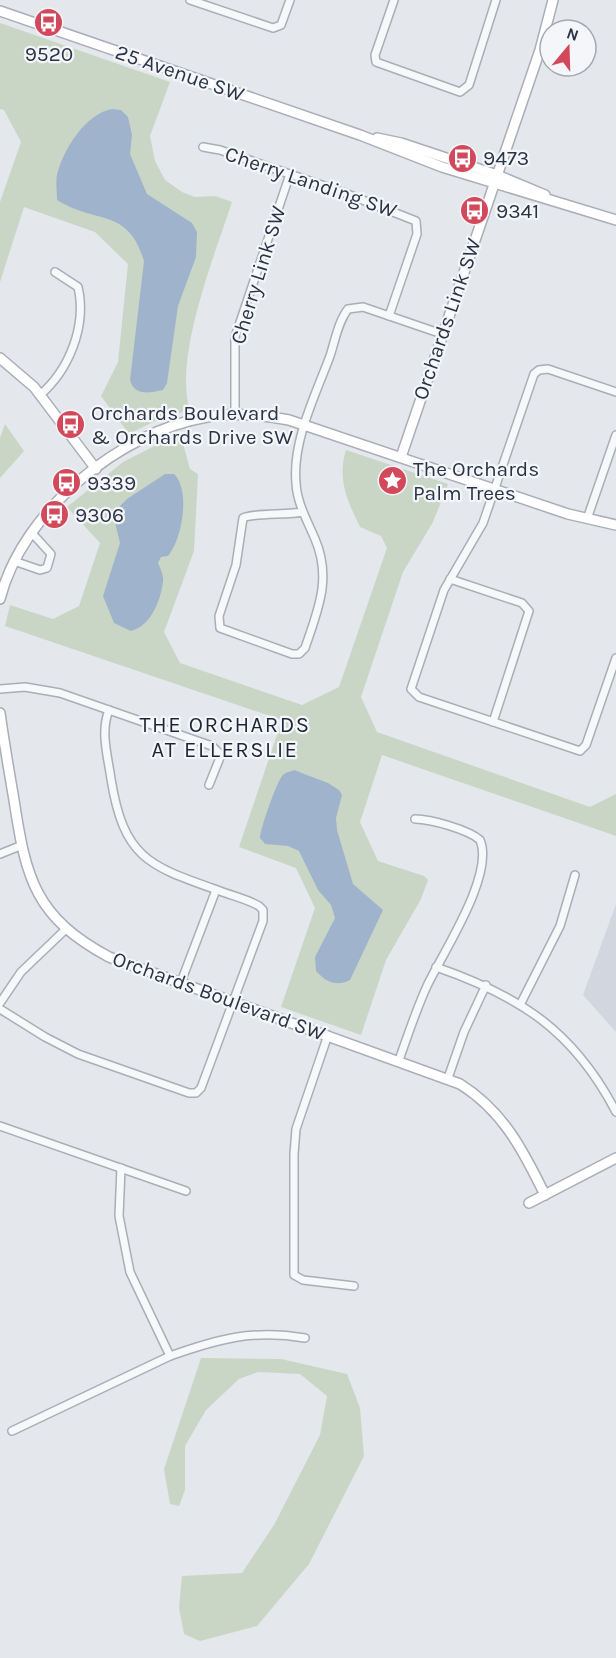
<svg xmlns="http://www.w3.org/2000/svg" width="616" height="1658" viewBox="0 0 616 1658" font-family="Karla,sans-serif">
<rect width="100%" height="100%" fill="#e4e7ec"/>
<!-- built -->
<polygon fill="#d2d6de" points="616,904 616,1032 583,995"/>
<!-- green -->
<g fill="#c9d6c5">
<path d="M0 23 170 82 150 136 155 161 165 180 182 192 195 197 215 196 232 202C215 254 173 359 190 410L157 420 129 434 101 396 118 362 128 264 95 232 24 207 0 282V202L21 142 4 110 0 109Z"/>
<polygon points="5,424 24,451 0,478 0,438"/>
<path d="M180 433 190 469 198 474 194 551 164 632 180 663 302 705 339 687 387 548 381 536 360 527C347 500 337 479 346 450L448 484 433 522 403 572 361 697 377 732 590 807 616 794V836L382 755 360 822 378 861 424 876 428 880 421 899 386 960 361 1035 281 1007 315 908 296 868 239 847 282 720 5 626 10 605 53 619 79 606 100 543 67 507 123 462Z"/>
<polygon points="201,1358 281,1359 347,1374 360,1408 364,1456 309,1564 257,1626 200,1641 184,1634 179,1608 182,1576 242,1573 274,1525 320,1435 327,1396 300,1374 258,1372 239,1379 206,1410 185,1446 185,1490 179,1506 170,1504 164,1469"/>
</g>
<!-- water -->
<g fill="#9fb4cc">
<path d="M112 109 121 110 128 117 132 135 130 154 147 194 192 223 197 232 196 257 178 306 167 383 163 390C149 393 134 396 130 380L144 261C128 207 97 225 57 200 57 191 55 179 58 171 65 147 86 114 112 109Z"/>
<path d="M165 474H174C191 490 182 540 168 556L161 557 158 563C160 568 164 575 163 581 161 600 151 626 131 631L114 623 103 596 120 543 114 518 116 510 127 499Z"/>
<path d="M294 770 328 783 339 790 342 795 336 818 337 830 353 884 383 910 350 980C336 987 326 982 316 971L315 957 335 918 331 905 318 890 299 851 288 846 265 844 260 838C260 829 276 784 282 776 285 772 290 772 294 770Z"/>
</g>
<g fill="none" stroke-linecap="round" stroke-linejoin="round">
<defs>
<g id="street">
<polyline points="190,0 273,28 281,25 290,0"/>
<polyline points="394,0 375,55 376,62 460,92 469,85 496,0"/>
<polyline points="203,147 220,150 342,192 416,221 417,234 389,316"/>
<polyline points="616,392 548,369 539,370 534,374 483,523 444,590 411,689 419,697 580,751 586,745 616,658"/>
<path d="M40 395C69 370 87 326 78 287L55 272"/>
<polyline points="235,414 235,337 290,174"/>
<path d="M303 512C288 515 251 513 243 518L236 565 219 616 220 628 292 654H299L305 648C318 610 332 578 315 539 307 520 297 503 296 483 292 441 316 394 330 356 335 341 338 322 348 309L363 307 442 334"/>
<polyline points="587,519 616,435"/>
<polyline points="14,561 40,570 47,568 51,554 31,532"/>
<polyline points="450,579 522,603 529,611 493,722"/>
<polyline points="0,689 25,687 60,693 212,746 221,755 209,785"/>
<polyline points="0,854 20,846"/>
<path d="M436 967C520 996 574 1031 616 1112"/>
<polyline points="181,982 216,890"/>
<polyline points="0,1003 21,972 66,929"/>
<polyline points="521,1003 560,926 575,875"/>
<path d="M0 1009 45 1037 78 1054 189 1093H196L201 1088 263 921V910L259 906C247 899 233 896 220 891 149 866 124 859 111 779 108 757 100 732 109 710"/>
<polyline points="328,1035 296,1129 294,1154 294,1275 303,1280 354,1286"/>
<path d="M399 1060C408 1035 416 1010 427 986 442 954 495 875 480 840 469 830 431 819 415 819"/>
<polyline points="448,1078 464,1032 486,985"/>
<polyline points="0,1126 186,1191"/>
<path d="M170 1356C218 1339 253 1329 305 1338"/>
<polyline points="12,1431 170,1356 130,1272 119,1216 121,1168"/>
</g>
<g id="secondary">
<polyline points="0,11 360,135 442,167 616,220"/>
<polyline points="377,138 401,143 497,175 545,195"/>
<polyline points="0,358 34,387 96,469"/>
<polyline points="401,457 540,50 553,0"/>
<path d="M0 599C22 512 119 432 207 417 234 412 262 415 289 420L568 514 616 525"/>
<path d="M0 713C4 742 9 771 14 800 26 879 35 917 109 957L460 1084C503 1111 523 1150 545 1195"/>
<polyline points="529,1203 616,1158"/>
</g>
</defs>
<!-- street casing -->
<use href="#street" stroke="#a9aeb7" stroke-width="10"/>
<!-- secondary casing -->
<use href="#secondary" stroke="#a9aeb7" stroke-width="12"/>
<!-- street -->
<use href="#street" stroke="#f7f8fa" stroke-width="7"/>
<!-- secondary -->
<use href="#secondary" stroke="#fff" stroke-width="9"/>
</g>
<!-- icons -->
<defs>
<symbol id="bus-disc" viewBox="-11 -11 22 22"><circle r="9.5" fill="#d1495b" stroke="#f4f6f9"/><path d="M-5-6H5V4H4V6H2V4H-2V6H-4V4H-5ZM-3.5-4V0h7V-4ZM-3.5 1.2v1.5H-2V1.2ZM2 1.2v1.5H3.5V1.2Z" fill="#fff"/></symbol>
<symbol id="sight-disc" viewBox="-11 -11 22 22"><circle r="9.5" fill="#d1495b" stroke="#f4f6f9"/><path d="M0-6L1.8-2.2L6-1.7L2.9 1.2L3.7 5.4L0 3.3L-3.7 5.4L-2.9 1.2L-6-1.7L-1.8-2.2Z" fill="#fff"/></symbol>
</defs>
<g fill-rule="evenodd">
<use href="#bus-disc" x="32" y="6" width="33" height="33"/>
<use href="#bus-disc" x="446" y="142" width="33" height="33"/>
<use href="#bus-disc" x="458" y="194" width="33" height="33"/>
<use href="#bus-disc" x="54" y="408" width="33" height="33"/>
<use href="#sight-disc" x="376" y="464" width="33" height="33"/>
<use href="#bus-disc" x="50" y="466" width="33" height="33"/>
<use href="#bus-disc" x="38" y="498" width="33" height="33"/>
</g>
<g text-anchor="middle" stroke-width="4.5" stroke-linejoin="round" paint-order="stroke">
<!-- poi labels -->
<g font-size="21" fill="#2b3445" stroke="#f4f6f9" text-anchor="start">
<text x="49" y="61" text-anchor="middle">9520</text>
<text x="483" y="165">9473</text>
<text x="496" y="218">9341</text>
<text x="91" y="420">Orchards Boulevard<tspan x="91" dy="24">&amp; Orchards Drive SW</tspan></text>
<text x="413" y="476">The Orchards<tspan x="413" dy="24">Palm Trees</tspan></text>
<text x="87" y="490">9339</text>
<text x="75" y="522">9306</text>
</g>
<!-- street labels -->
<g font-size="21" fill="#2b3445" stroke="#f4f6f9">
<text transform="translate(180 73) rotate(19)" y="7">25 Avenue SW</text>
<text transform="translate(311 182) rotate(19)" y="7">Cherry Landing SW</text>
<text transform="translate(258 275) rotate(-73)" y="7">Cherry Link SW</text>
<text transform="translate(447 319) rotate(-71)" y="7">Orchards Link SW</text>
<text transform="translate(219 996) rotate(20)" y="7">Orchards Boulevard SW</text>
</g>
<!-- neighbourhood labels -->
<g font-size="22" letter-spacing="1.5" fill="#1d2536" stroke="#f4f6f9">
<text x="225" y="732">THE ORCHARDS<tspan x="225" dy="25">AT ELLERSLIE</tspan></text>
</g>
</g>
<!-- north arrow -->
<g transform="translate(568 48) rotate(19)"><circle r="28" fill="#f4f6f9" stroke="#a4a8b1" stroke-width="1.5"/>
<path d="M0-4.5L10 22L0 15L-10 22Z" fill="#d1495b"/>
<text y="-9" font-size="16" font-weight="bold" text-anchor="middle" fill="#2b3445">N</text>
</g>
</svg>
